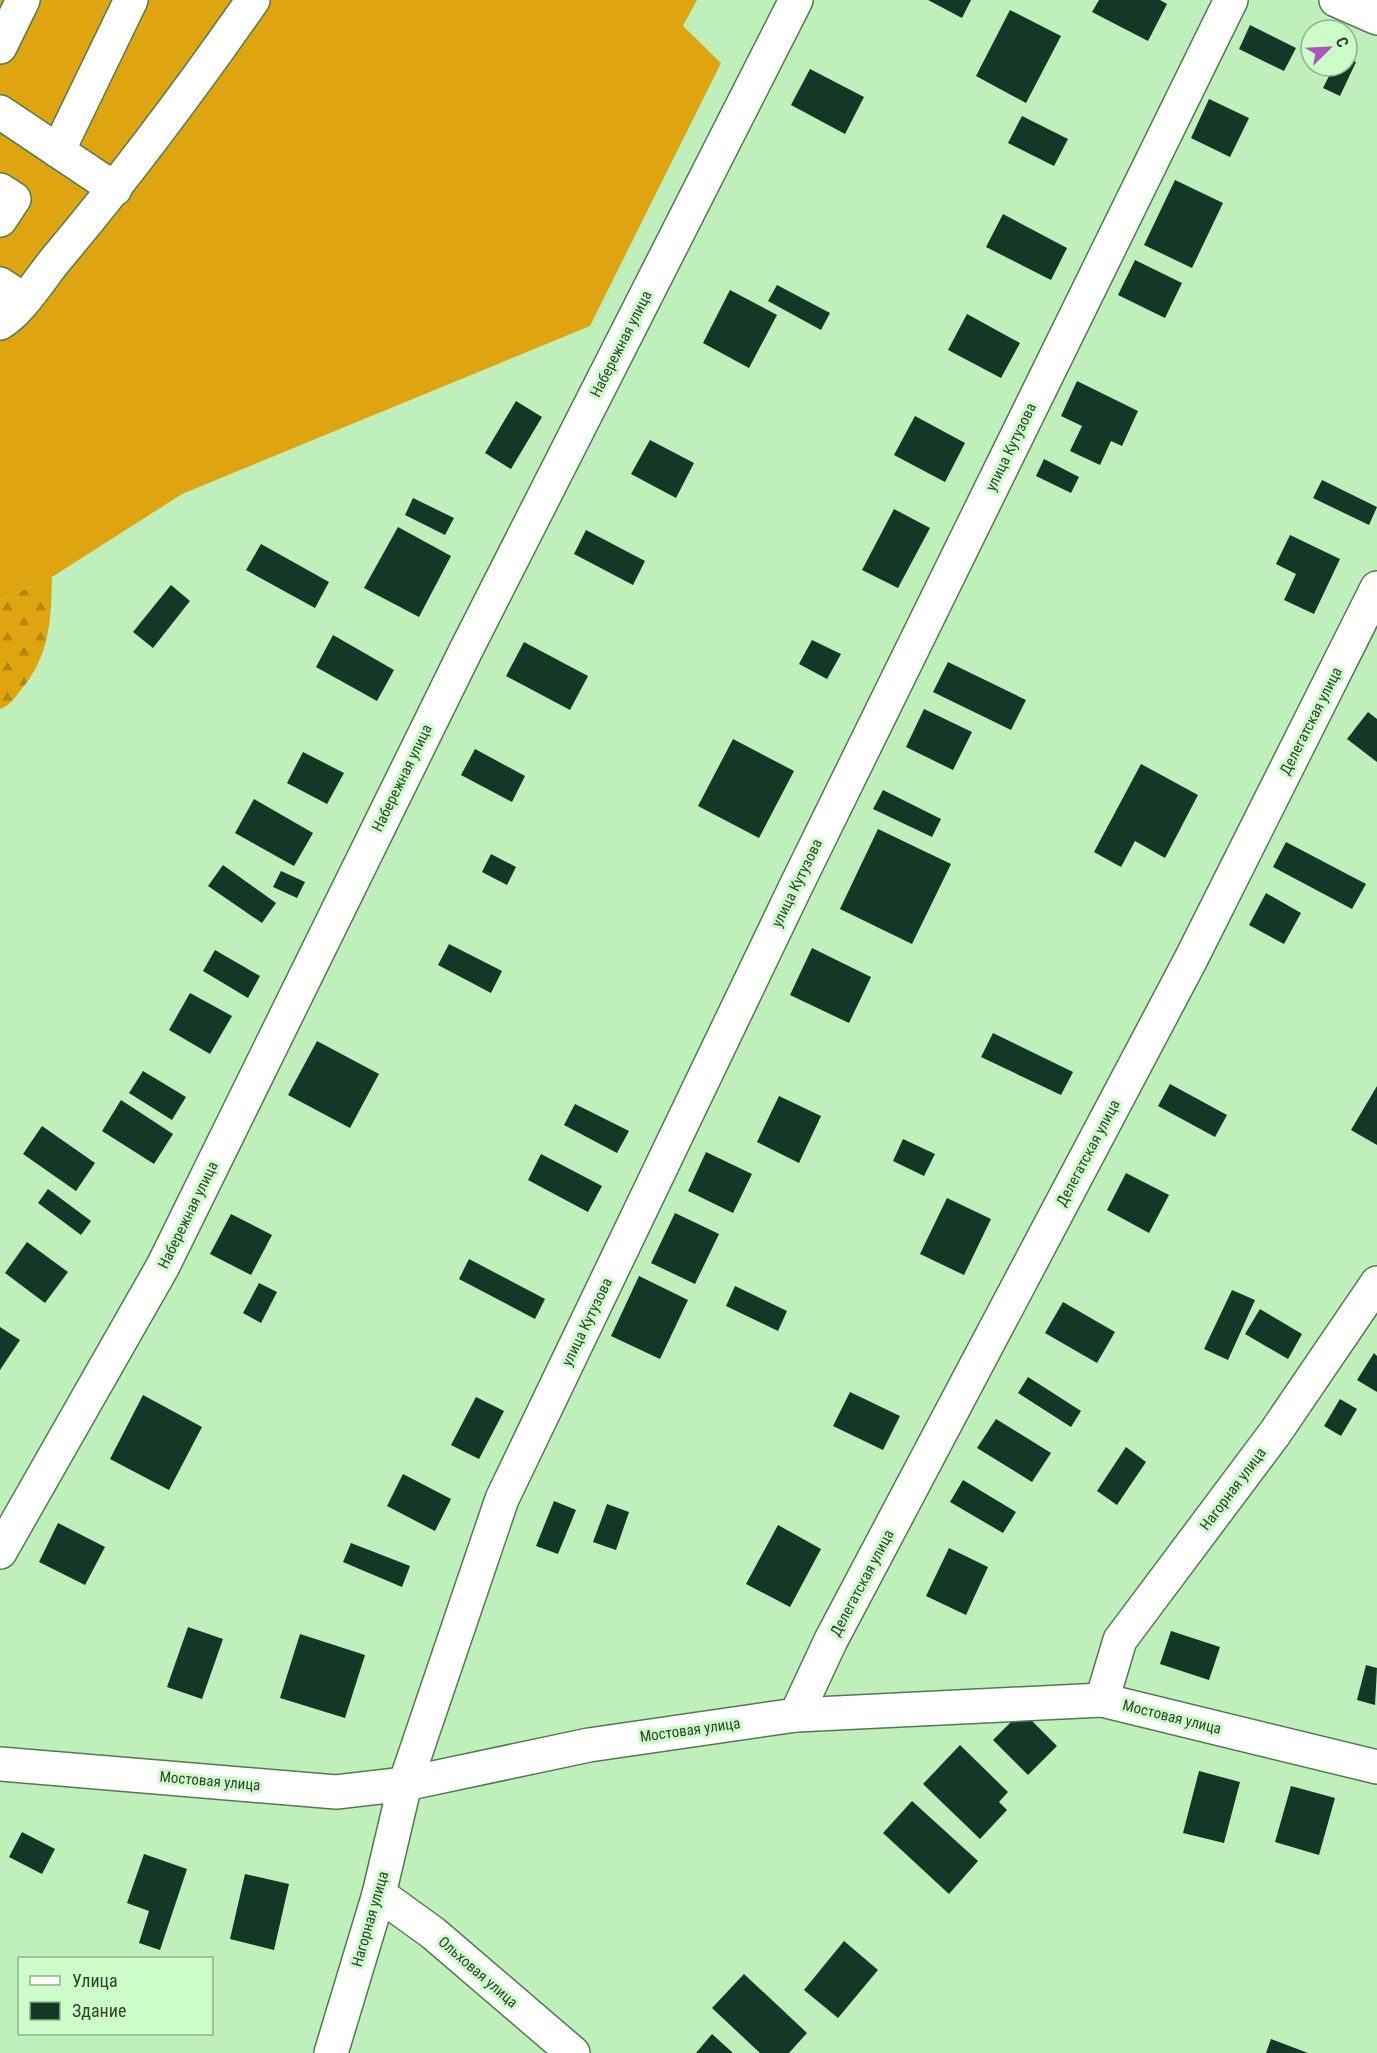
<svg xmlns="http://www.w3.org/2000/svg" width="1377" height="2053" viewBox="0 0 1377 2053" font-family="'Roboto Condensed',sans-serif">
<defs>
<pattern id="forest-firs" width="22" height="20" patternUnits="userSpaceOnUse" patternTransform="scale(1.5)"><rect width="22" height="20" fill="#dea511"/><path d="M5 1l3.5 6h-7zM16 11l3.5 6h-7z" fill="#b48810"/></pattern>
</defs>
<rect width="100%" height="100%" fill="#bff0bb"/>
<!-- forest -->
<path fill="url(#forest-firs)" d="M52 577C51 622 50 656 20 691 14 699 9 706 0 709V600Z"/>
<!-- garden -->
<polygon fill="#dea511" points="0,0 697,0 683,26 721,63 590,326 182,494 52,577 0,600"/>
<!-- building -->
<g fill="#133828">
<polygon points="928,0 971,0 962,18"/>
<polygon points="1099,0 1160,0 1167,4 1148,41 1092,12"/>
<polygon points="1010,10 1061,36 1026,103 976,76"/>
<polygon points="1250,25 1296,48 1284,71 1239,49"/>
<polygon points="1347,58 1356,62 1340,96 1323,88 1334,66 1347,66"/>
<polygon points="810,69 864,97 845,134 791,105"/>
<polygon points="1209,99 1249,118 1230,157 1191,138"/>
<polygon points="1022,116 1068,139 1054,166 1008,143"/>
<polygon points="1175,180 1223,203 1192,268 1144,245"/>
<polygon points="1003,214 1067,248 1051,280 986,247"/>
<polygon points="1135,260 1182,283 1165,318 1118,295"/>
<polygon points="777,285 830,313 821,330 768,301"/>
<polygon points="730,290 777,315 749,368 703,343"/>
<polygon points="967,314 1020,343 1001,378 948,350"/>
<polygon points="1077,381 1138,411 1122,446 1111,441 1100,465 1070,451 1082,426 1061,416"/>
<polygon points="516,401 542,417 511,469 485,453"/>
<polygon points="915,416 965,443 945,482 894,455"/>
<polygon points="650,440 694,463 676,498 631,474"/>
<polygon points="1044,459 1079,477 1071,493 1036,476"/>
<polygon points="1322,480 1377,507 1369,525 1313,498"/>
<polygon points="413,498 454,518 445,535 405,515"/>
<polygon points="894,509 930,528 898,588 862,570"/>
<polygon points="398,527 451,556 419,617 364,588"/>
<polygon points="586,530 645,561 633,585 574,554"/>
<polygon points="1290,535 1340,559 1314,614 1284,600 1296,574 1276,564"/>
<polygon points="261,544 329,582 315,608 246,570"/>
<polygon points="171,585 190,601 153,648 133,632"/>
<polygon points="333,635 394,670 377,701 316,667"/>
<polygon points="812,640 841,654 827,679 799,664"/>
<polygon points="524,642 588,676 570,710 506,676"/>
<polygon points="948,662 1026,700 1011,730 933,692"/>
<polygon points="924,709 972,732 953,770 906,747"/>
<polygon points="1368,712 1377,719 1377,762 1347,739"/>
<polygon points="733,739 794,771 759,838 698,806"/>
<polygon points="475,749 525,776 512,802 461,775"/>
<polygon points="303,752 344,773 327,804 287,783"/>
<polygon points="1141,764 1198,795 1165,858 1135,841 1121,867 1094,852"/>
<polygon points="883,790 941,819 932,837 873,809"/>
<polygon points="254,799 313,833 294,866 235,833"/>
<polygon points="878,829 951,864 912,944 840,909"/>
<polygon points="1286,842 1366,884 1352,909 1273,867"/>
<polygon points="491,854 516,867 507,885 482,872"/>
<polygon points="223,865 276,903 262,923 208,886"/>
<polygon points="281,871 305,882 297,898 273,887"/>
<polygon points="1266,893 1301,913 1284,944 1249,925"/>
<polygon points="449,944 502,971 491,993 438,965"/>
<polygon points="812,948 871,977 849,1023 790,995"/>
<polygon points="215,950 260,976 248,998 203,971"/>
<polygon points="190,993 232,1016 210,1054 169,1030"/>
<polygon points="993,1033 1073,1072 1061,1095 981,1057"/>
<polygon points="317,1041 379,1074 350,1128 288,1095"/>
<polygon points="143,1071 186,1097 172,1120 129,1093"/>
<polygon points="1170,1084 1227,1115 1215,1137 1158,1106"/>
<polygon points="1377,1086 1377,1145 1351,1130"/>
<polygon points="779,1096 821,1116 799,1163 757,1142"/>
<polygon points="121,1100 173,1134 154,1164 102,1131"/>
<polygon points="575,1104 629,1131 617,1153 564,1125"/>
<polygon points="42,1126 95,1163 76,1191 23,1154"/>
<polygon points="903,1139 935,1154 924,1176 893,1161"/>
<polygon points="706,1152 752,1174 733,1213 688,1191"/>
<polygon points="541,1154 602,1186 588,1212 528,1180"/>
<polygon points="1126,1173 1169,1195 1149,1233 1107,1210"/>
<polygon points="48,1189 91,1221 81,1235 38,1203"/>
<polygon points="947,1198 991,1219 964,1275 920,1254"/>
<polygon points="675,1213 719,1234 695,1284 651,1263"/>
<polygon points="231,1214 272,1235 251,1275 210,1254"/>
<polygon points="27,1242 68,1272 45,1303 5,1273"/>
<polygon points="469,1259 545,1299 535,1319 459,1279"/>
<polygon points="639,1276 688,1300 660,1359 611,1336"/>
<polygon points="259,1283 277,1292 261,1323 243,1313"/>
<polygon points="735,1286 787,1311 778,1331 726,1306"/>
<polygon points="1232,1290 1255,1300 1228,1360 1204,1349"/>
<polygon points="1063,1302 1115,1332 1097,1363 1045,1333"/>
<polygon points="1260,1309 1302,1334 1288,1359 1245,1334"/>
<polygon points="0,1327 20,1340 0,1370"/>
<polygon points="1374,1353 1377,1356 1377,1392 1357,1380"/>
<polygon points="1028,1377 1081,1411 1071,1427 1018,1393"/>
<polygon points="850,1392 900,1416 883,1450 833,1426"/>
<polygon points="143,1395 202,1427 169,1490 110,1459"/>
<polygon points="476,1397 504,1411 479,1459 451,1445"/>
<polygon points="1340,1399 1357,1409 1341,1436 1324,1426"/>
<polygon points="996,1419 1051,1453 1032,1482 977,1448"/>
<polygon points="1126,1447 1146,1462 1117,1505 1097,1491"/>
<polygon points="403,1474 451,1499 435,1531 387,1506"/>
<polygon points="963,1480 1016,1512 1003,1533 950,1502"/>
<polygon points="554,1501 576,1510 558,1554 536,1546"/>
<polygon points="607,1504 629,1512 616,1550 593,1542"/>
<polygon points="58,1523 105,1547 85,1585 39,1562"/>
<polygon points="778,1525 821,1549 790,1607 746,1584"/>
<polygon points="351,1543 410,1566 402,1587 343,1562"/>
<polygon points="949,1548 988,1567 966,1615 926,1596"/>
<polygon points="188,1627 223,1639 202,1699 167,1687"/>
<polygon points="1171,1631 1220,1647 1209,1680 1160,1664"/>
<polygon points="300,1634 365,1655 345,1718 280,1698"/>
<polygon points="1366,1665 1377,1668 1375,1705 1357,1700"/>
<polygon points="1022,1711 1057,1746 1028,1775 993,1740"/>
<polygon points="960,1745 1008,1792 999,1802 1007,1810 980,1839 923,1784"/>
<polygon points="1199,1771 1240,1782 1224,1843 1183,1833"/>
<polygon points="1291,1786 1335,1798 1319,1855 1275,1842"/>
<polygon points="912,1801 978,1861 949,1894 883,1833"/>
<polygon points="22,1832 55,1849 42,1874 9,1857"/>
<polygon points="144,1854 187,1869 160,1950 139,1943 149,1911 127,1903"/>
<polygon points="245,1874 289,1884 274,1950 230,1939"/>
<polygon points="844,1941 878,1970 838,2018 804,1990"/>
<polygon points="744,1974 807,2033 789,2053 760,2053 712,2008"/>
<polygon points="712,2034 733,2053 696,2053"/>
<polygon points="1271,2039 1308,2053 1266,2053"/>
</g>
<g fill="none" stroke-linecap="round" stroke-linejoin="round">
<defs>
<g id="minor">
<polyline points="1336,0 1377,18"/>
<polyline points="0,47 23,0"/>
<polyline points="0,112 115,189"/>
<polyline points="58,151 131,0"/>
<polyline points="0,190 14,199 0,220"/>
<polyline points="0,284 23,299"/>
<path d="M0 323C20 312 42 276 57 258 127 175 191 89 253 0"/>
<polyline points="0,1552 163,1266 465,652 796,0"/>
<polyline points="1102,1700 1120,1640 1275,1433 1377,1283"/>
<polyline points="796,1715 831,1640 1190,961 1377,588"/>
<polyline points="0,1764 336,1792 405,1784 589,1745 796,1715 1102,1700 1377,1767"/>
<polyline points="379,1894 433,1933 573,2053"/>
<polyline points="331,2053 379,1894 405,1784 502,1499 797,884 1231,0"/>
</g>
</defs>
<!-- minor casing -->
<use href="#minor" stroke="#507c4d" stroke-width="36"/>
<!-- minor -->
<use href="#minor" stroke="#fff" stroke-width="33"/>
</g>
<g text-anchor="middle" stroke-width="6" stroke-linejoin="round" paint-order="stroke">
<!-- street labels -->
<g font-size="15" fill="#2f422d" stroke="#ccfdc8">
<text transform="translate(621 344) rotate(-63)" y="5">Набережная улица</text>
<text transform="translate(1011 447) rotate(-64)" y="5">улица Кутузова</text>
<text transform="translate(1311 721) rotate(-63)" y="5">Делегатская улица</text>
<text transform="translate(402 778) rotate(-64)" y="5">Набережная улица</text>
<text transform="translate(797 883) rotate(-64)" y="5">улица Кутузова</text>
<text transform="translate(1088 1153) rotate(-62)" y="5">Делегатская улица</text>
<text transform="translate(188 1215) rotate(-64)" y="5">Набережная улица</text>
<text transform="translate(587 1322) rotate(-64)" y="5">улица Кутузова</text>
<text transform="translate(1233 1489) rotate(-53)" y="5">Нагорная улица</text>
<text transform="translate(862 1583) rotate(-62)" y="5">Делегатская улица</text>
<text transform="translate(1172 1717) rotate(14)" y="5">Мостовая улица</text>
<text transform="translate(690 1730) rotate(-8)" y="5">Мостовая улица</text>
<text transform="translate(210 1781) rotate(5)" y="5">Мостовая улица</text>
<text transform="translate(370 1919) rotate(-74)" y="5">Нагорная улица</text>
<text transform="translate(478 1972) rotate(41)" y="5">Ольховая улица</text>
</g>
</g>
<!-- legend -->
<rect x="18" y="1957" width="195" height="78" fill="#ccfdc8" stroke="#8db28a" stroke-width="1.5"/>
<rect x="30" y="1976" width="30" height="9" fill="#ffffff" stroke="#8db28a" stroke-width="1.5"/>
<text x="72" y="1987" font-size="18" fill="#2f422d">Улица</text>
<rect x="30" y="2002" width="30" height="18" fill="#133828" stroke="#8db28a" stroke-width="1.5"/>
<text x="72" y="2017" font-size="18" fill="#2f422d">Здание</text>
<!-- north arrow -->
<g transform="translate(1329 48) rotate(66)"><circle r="28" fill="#ccfdc8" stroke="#8db28a" stroke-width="1.5"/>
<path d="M0-4.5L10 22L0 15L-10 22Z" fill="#b053bd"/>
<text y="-9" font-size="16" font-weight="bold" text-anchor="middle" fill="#2f422d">С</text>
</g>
</svg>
